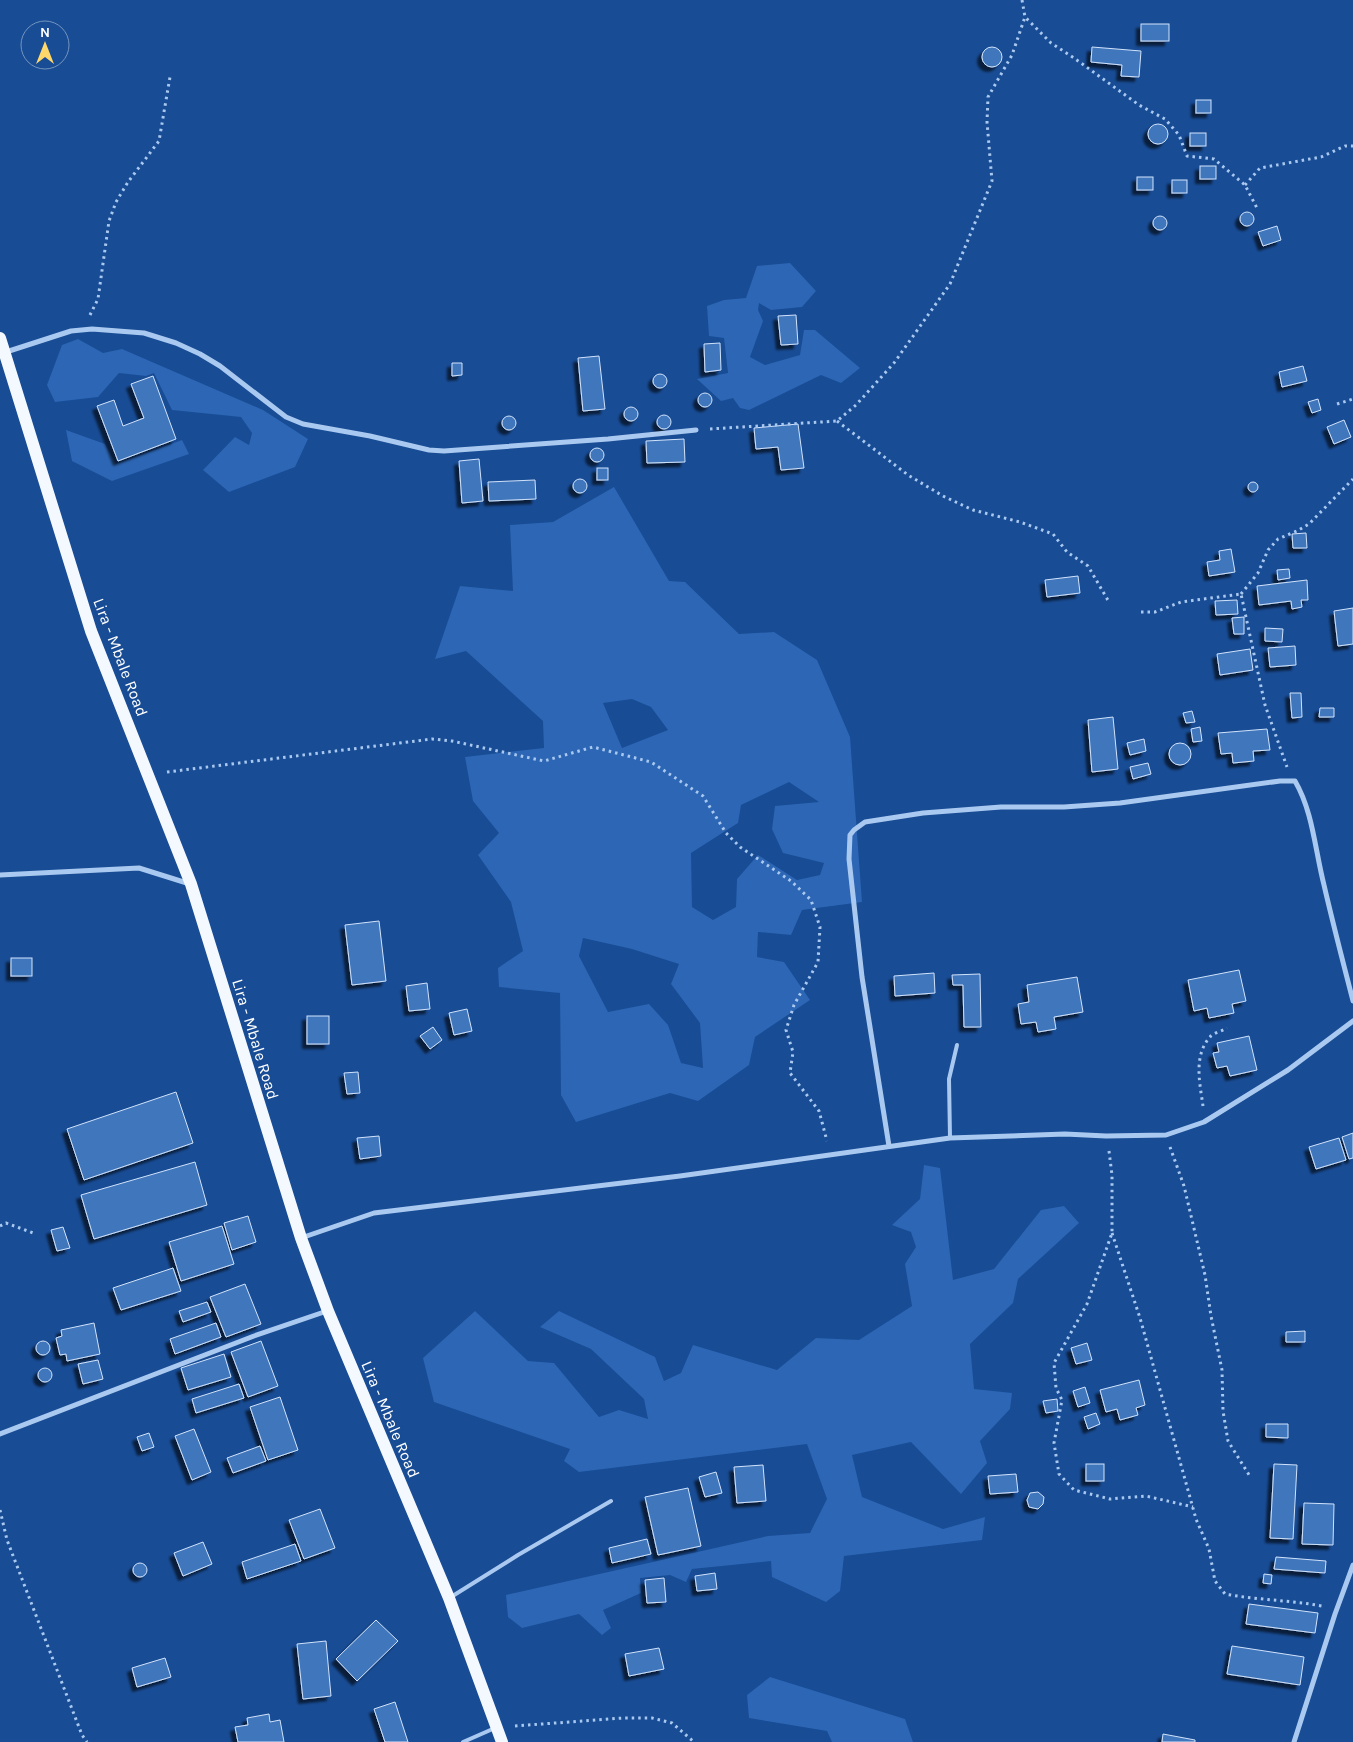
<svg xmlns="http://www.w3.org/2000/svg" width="1353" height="1742" viewBox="0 0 1353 1742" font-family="Karla,sans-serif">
<defs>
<filter id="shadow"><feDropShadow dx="-4.5" dy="4.5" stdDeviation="1" flood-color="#0009"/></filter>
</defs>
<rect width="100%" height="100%" fill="#184c95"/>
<!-- green -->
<g fill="#2c66b4" fill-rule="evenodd">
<polygon points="790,263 816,291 802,307 771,310 759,303 758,310 763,321 750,357 765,365 800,355 804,330 815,330 860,368 841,383 821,375 749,410 740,408 733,398 721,401 697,379 728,373 724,338 709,336 707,306 724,300 746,298 757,266"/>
<polygon points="78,339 103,353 122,349 263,410 308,439 295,467 229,492 203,470 235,437 249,445 252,433 241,417 172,410 154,373 146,376 119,373 98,397 55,402 47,385 62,345"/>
<polygon points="66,430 105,444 116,464 182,440 189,454 112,481 72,461"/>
<path d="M614 487 669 581 685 582 739 634 774 632 817 660 850 737 862 902 802 910 791 935 758 932 757 957 784 962 810 1000 755 1037 749 1065 698 1101 670 1093 576 1122 561 1095 560 993 499 987 498 968 523 951 511 902 478 855 499 833 473 801 465 757 544 748 543 721 466 651 435 659 460 586 513 591 510 525 553 522ZM632 699 651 707 668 730 622 748 603 703ZM789 782 819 802 775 806 772 829 783 853 824 863 820 875 797 880 758 855 737 879 736 907 713 920 692 907 691 853 738 823 741 805ZM583 938 632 949 679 964 671 984 700 1023 703 1068 681 1063 668 1025 649 1004 608 1012 579 956Z"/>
<polygon points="924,1165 940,1168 953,1280 994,1269 1041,1210 1064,1206 1079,1223 1018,1279 1013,1303 970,1344 974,1389 1012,1393 1010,1409 980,1441 987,1463 961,1494 911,1442 852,1455 862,1497 943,1529 985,1517 982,1540 844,1556 840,1591 826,1602 772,1577 771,1561 692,1569 686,1582 670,1575 640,1578 641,1593 603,1610 611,1628 602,1635 579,1614 522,1628 508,1617 506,1595 768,1536 810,1533 827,1499 807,1444 579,1472 564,1461 570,1449 434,1402 423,1358 475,1311 528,1361 554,1363 599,1417 619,1410 648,1419 644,1399 591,1349 540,1327 559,1311 655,1357 664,1381 681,1373 693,1345 777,1370 816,1338 859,1340 912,1306 905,1264 916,1247 911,1232 892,1225 920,1199"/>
<polygon points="770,1677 905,1719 913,1742 832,1742 827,1731 749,1718 747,1695"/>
</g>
<!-- building -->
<g fill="#4176bc" stroke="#d1e3fb" filter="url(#shadow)">
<rect x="1141" y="24" width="28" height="17"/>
<polygon points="1092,47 1141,51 1139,77 1121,76 1122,65 1091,62"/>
<circle cx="992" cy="57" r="10"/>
<rect x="1196" y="100" width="15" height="13"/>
<circle cx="1158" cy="134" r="10"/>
<rect x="1190" y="133" width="16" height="13"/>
<rect x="1200" y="166" width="16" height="13"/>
<rect x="1137" y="177" width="16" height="13"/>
<rect x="1172" y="180" width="15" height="13"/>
<circle cx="1247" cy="219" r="7"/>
<circle cx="1160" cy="223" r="7"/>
<polygon points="1277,226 1281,240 1263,246 1258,232"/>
<polygon points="796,315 798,344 781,345 778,316"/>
<polygon points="720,343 721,370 705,372 704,344"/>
<polygon points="599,356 605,409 583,411 578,358"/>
<polygon points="452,363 462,363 462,375 452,376"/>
<polygon points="1303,366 1307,381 1282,387 1279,372"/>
<circle cx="660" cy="381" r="7"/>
<polygon points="153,376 176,439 118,461 97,406 114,400 123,426 144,418 131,384"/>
<circle cx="705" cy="400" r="7"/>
<polygon points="1318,399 1321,410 1312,413 1308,402"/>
<circle cx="631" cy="414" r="7"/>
<circle cx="664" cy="422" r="7"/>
<circle cx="509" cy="423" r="7"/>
<polygon points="1344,420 1351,437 1334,444 1327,427"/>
<polygon points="798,424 804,468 781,470 778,447 756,449 754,428"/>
<polygon points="684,439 685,462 647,463 646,441"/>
<circle cx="597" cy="455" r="7"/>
<polygon points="479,459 483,501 462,503 459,461"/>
<rect x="597" y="468" width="11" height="12"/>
<circle cx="580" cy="486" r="7"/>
<polygon points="535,480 536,499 489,501 488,482"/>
<circle cx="1253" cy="487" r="5"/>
<polygon points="1306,533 1307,548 1293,548 1292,534"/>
<polygon points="1231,549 1235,572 1209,576 1207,562 1220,560 1219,551"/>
<polygon points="1289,569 1290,578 1278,580 1277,570"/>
<polygon points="1078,576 1080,593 1047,597 1045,580"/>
<polygon points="1307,580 1308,600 1301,600 1302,607 1292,609 1291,601 1259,605 1257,586"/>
<polygon points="1237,600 1238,614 1216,615 1215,601"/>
<polygon points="1353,608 1353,644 1338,646 1334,611"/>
<polygon points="1244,617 1244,634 1234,634 1232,618"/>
<polygon points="1265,628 1283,629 1282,642 1265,641"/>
<polygon points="1295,646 1296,665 1270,667 1268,648"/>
<polygon points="1250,649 1253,670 1220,675 1217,654"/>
<polygon points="1290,693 1301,693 1302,717 1292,718"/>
<polygon points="1320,708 1334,708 1334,717 1319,717"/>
<polygon points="1192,711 1195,722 1186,723 1183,713"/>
<polygon points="1113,717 1118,769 1092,772 1088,720"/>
<polygon points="1200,727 1202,741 1193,742 1191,729"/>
<polygon points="1267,729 1270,750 1253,751 1254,761 1233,763 1232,753 1221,754 1218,733"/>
<polygon points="1144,739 1146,751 1130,755 1127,743"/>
<circle cx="1180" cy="754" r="11"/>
<polygon points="1148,763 1151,774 1133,779 1130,767"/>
<polygon points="379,921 386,981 352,985 345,925"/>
<rect x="11" y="958" width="21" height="18"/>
<polygon points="1239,970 1246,1001 1232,1004 1234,1013 1209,1018 1207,1008 1194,1011 1188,980"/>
<polygon points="934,973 935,993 895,996 894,976"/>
<polygon points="980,974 981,1027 964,1027 963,985 953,985 952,975"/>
<polygon points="1077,977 1083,1012 1054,1017 1056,1029 1038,1032 1036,1022 1021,1024 1018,1004 1029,1002 1027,985"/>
<polygon points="427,983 430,1009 409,1011 406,986"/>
<polygon points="467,1009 472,1031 454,1035 449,1013"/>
<rect x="307" y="1016" width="22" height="28"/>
<polygon points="433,1027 442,1040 430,1049 420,1036"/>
<polygon points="1249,1036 1257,1070 1230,1076 1227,1066 1217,1068 1213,1053 1219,1052 1217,1043"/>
<polygon points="358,1072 360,1093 347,1094 344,1073"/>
<polygon points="176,1092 193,1143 84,1180 67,1129"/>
<polygon points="1353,1133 1353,1158 1349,1159 1342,1137"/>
<polygon points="379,1136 381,1156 360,1159 357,1138"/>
<polygon points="1339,1138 1346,1160 1316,1169 1309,1147"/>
<polygon points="195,1162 207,1205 94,1239 81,1195"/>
<polygon points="248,1216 256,1242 232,1250 224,1223"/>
<polygon points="222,1226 234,1264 181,1281 169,1242"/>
<polygon points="63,1227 70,1248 57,1251 51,1230"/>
<polygon points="173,1268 181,1291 121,1310 113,1288"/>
<polygon points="245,1284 261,1324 226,1337 210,1297"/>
<polygon points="207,1302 211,1312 183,1322 179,1311"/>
<polygon points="94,1323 100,1354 67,1361 66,1354 60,1355 56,1338 62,1336 61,1330"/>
<polygon points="216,1323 221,1337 175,1354 170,1339"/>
<polygon points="1305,1331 1305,1342 1286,1342 1286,1332"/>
<circle cx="43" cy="1348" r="7"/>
<polygon points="261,1341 278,1386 248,1397 231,1352"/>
<polygon points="1087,1343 1092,1360 1076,1364 1071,1348"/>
<polygon points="224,1354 231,1377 188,1390 181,1368"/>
<polygon points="98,1360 103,1379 83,1384 78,1364"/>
<circle cx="45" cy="1375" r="7"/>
<polygon points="1139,1380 1145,1405 1136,1408 1138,1415 1120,1420 1117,1409 1106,1412 1100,1390"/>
<polygon points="239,1384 244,1398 196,1413 192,1399"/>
<polygon points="1085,1387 1090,1403 1078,1407 1073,1391"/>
<polygon points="280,1397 298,1450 268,1460 250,1407"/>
<polygon points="1057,1399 1058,1411 1046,1413 1043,1401"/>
<polygon points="1096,1413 1100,1424 1088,1429 1084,1417"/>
<polygon points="1266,1424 1288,1424 1288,1438 1266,1437"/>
<polygon points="194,1429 211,1472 192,1480 175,1436"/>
<polygon points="149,1433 154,1447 142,1451 137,1437"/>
<polygon points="260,1446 266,1461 233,1473 227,1458"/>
<rect x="1086" y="1464" width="18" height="17"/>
<polygon points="1274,1464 1297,1465 1293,1539 1270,1538"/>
<polygon points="763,1465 766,1501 737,1503 734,1467"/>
<polygon points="716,1472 722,1493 705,1497 699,1477"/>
<polygon points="1016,1474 1018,1492 990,1494 988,1476"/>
<polygon points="688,1488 701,1546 658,1555 645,1497"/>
<polygon points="1038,1492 1044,1497 1043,1504 1038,1509 1029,1507 1027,1500 1030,1493"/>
<polygon points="1304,1503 1334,1504 1333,1545 1302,1544"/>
<polygon points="320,1509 335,1548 304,1559 289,1520"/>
<polygon points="647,1539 651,1554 612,1563 609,1548"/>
<polygon points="203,1542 212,1564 183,1576 174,1553"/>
<polygon points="295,1544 301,1561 247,1579 242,1562"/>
<polygon points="1276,1557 1326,1561 1325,1573 1274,1569"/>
<circle cx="140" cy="1570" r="7"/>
<polygon points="715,1573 717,1589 697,1591 695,1576"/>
<polygon points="1264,1574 1272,1575 1271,1584 1263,1583"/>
<polygon points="664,1578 666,1602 647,1603 645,1580"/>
<polygon points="1249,1604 1318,1613 1315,1633 1246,1624"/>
<polygon points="376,1620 398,1641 357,1681 336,1659"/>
<polygon points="326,1641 331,1696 303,1699 297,1644"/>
<polygon points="1232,1646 1304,1657 1300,1685 1227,1674"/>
<polygon points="659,1648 664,1669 629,1676 625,1654"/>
<polygon points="165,1658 171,1677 137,1687 132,1668"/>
<polygon points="395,1702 408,1742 385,1742 374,1709"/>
<polygon points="269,1714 270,1722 280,1720 284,1742 238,1742 235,1727 248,1725 247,1718"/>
<polygon points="1163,1734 1195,1740 1195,1742 1162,1742"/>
</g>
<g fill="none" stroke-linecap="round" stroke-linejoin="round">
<!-- path -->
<g stroke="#aac9f0" stroke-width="3" stroke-dasharray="2.5 4" stroke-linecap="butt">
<polyline points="1022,0 1025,17 1051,43 1074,58 1139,105 1165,119 1179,135 1187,156 1214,159 1245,185 1258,210"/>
<polyline points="1245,185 1260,168 1321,157 1345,146 1353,146"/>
<polyline points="90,315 98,299 109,221 116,202 128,182 159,141 170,77"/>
<polyline points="1337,404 1353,399"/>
<polyline points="837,421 908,475 943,496 973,510 1020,522 1053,534 1067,552 1088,566 1109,602"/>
<polyline points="710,429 837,421 856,405 894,363 950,284 992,181 987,122 988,97 1012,55 1025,17"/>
<polyline points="1241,594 1258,573 1268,550 1278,539 1297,531 1309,524 1353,479"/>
<polyline points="1141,612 1155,612 1181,602 1241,594 1265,705 1287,767"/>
<polyline points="167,772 432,739 452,741 544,761 593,747 651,762 703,796 726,833 740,847 791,881 811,900 820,927 818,962 794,1005 786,1030 793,1052 790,1073 819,1111 827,1141"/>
<path d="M1203 1106C1200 1084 1193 1056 1210 1037 1213 1033 1222 1031 1227 1028"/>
<polyline points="1170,1147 1184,1186 1205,1275 1211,1316 1222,1370 1223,1411 1228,1441 1251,1478"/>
<polyline points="1109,1151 1112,1175 1112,1233 1087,1304 1054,1363 1056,1388 1062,1400 1054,1443 1059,1474 1074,1490 1110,1499 1146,1496 1193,1507"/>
<polyline points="0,1226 6,1223 36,1234"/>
<path d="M1112 1233 1140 1318 1196 1519 1209 1549 1215 1581 1225 1594C1257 1600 1289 1600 1322 1606"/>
<polyline points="0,1510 7,1540 82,1735 87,1742"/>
<polyline points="515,1726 623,1718 652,1718 672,1723 694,1742"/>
</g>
<!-- service -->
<g stroke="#aac9f0" stroke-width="4">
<polyline points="950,1138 949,1079 957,1045"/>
<polyline points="451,1597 518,1555 611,1501"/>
<polyline points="463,1742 495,1728"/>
</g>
<!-- minor -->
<g stroke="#aac9f0" stroke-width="5">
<polyline points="6,352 71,331 92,329 144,333 176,343 200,354 220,366 286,417 303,424 370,436 429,450 444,451 608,439 696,430"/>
<polyline points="0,875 139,868 190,884"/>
<path d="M889 1146 862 977 849 859 850 835 854 830 865 822 923 813 1001 807H1064L1120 803 1280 781H1295C1313 812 1315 850 1324 885 1333 924 1343 962 1353 1001"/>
<polyline points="301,1238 374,1213 680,1176 950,1138 1065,1134 1106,1136 1166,1135 1204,1122 1288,1070 1353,1021"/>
<polyline points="0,1434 254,1336 327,1311"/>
<polyline points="1294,1742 1335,1614 1353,1565"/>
</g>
<!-- primary -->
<polyline stroke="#f4f8ff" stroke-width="12" points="0,338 91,631 191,884 301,1238 328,1311 449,1598 502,1742"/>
</g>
<g text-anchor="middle" stroke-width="4" stroke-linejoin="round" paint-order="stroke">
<!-- street labels -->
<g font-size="16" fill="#fff" stroke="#184c95">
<text transform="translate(121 657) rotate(69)" y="6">Lira - Mbale Road</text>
<text transform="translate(256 1039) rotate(73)" y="6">Lira - Mbale Road</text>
<text transform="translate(391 1419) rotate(67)" y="6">Lira - Mbale Road</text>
</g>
</g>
<!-- north arrow -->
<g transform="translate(45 45)"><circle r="24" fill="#184c95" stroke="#7494bf"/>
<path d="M0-4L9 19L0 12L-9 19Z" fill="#ffd76a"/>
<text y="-8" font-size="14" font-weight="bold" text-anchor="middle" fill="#ffffff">N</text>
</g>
</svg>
